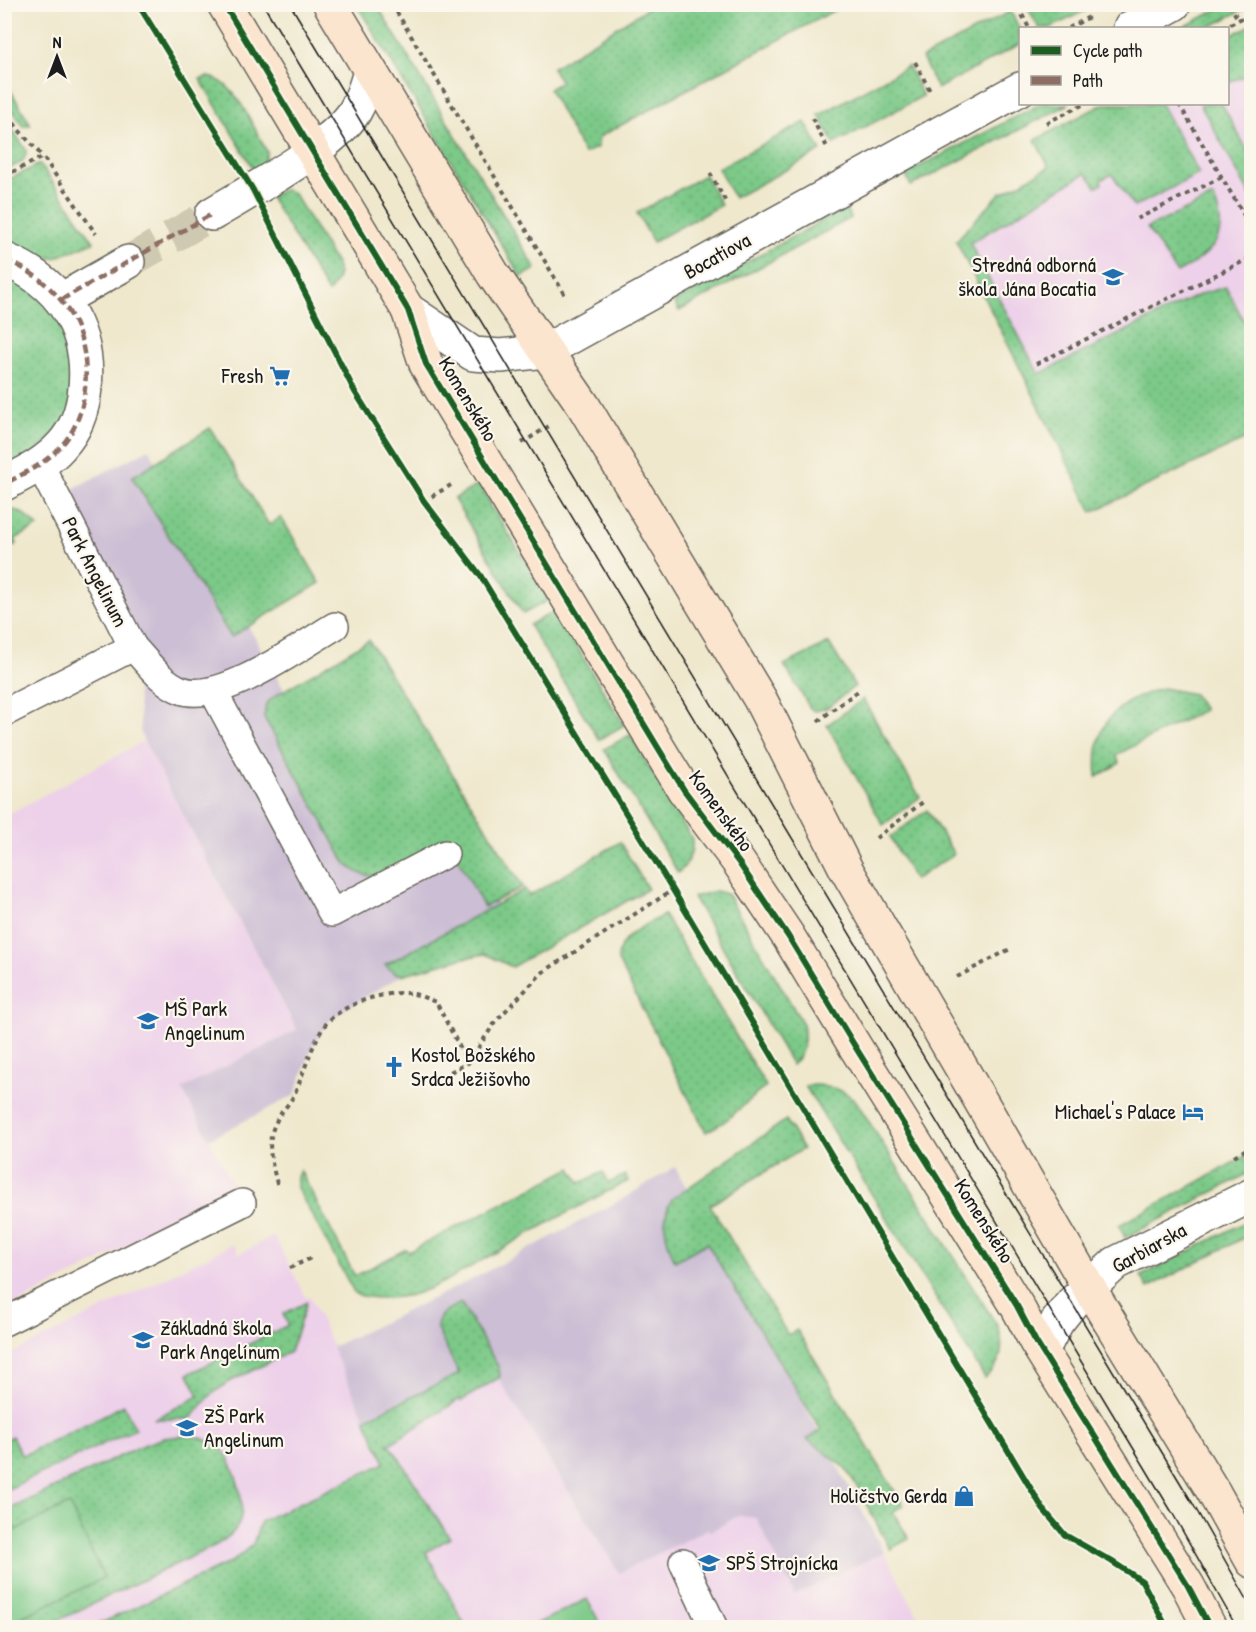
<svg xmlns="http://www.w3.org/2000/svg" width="1256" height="1632" viewBox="0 0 1256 1632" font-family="'Patrick Hand',sans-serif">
<defs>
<pattern id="green-dots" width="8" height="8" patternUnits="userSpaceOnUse" patternTransform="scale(1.5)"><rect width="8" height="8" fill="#7cc988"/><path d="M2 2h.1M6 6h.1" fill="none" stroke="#6bac75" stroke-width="1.8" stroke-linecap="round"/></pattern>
</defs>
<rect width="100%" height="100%" fill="#fbf7ec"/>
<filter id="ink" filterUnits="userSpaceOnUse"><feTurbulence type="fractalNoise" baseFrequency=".0167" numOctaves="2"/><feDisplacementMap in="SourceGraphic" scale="12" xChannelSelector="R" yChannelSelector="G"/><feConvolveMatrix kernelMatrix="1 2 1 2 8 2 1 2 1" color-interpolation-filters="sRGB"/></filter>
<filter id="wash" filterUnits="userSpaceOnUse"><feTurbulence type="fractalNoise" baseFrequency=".008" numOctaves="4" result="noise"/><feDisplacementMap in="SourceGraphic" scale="24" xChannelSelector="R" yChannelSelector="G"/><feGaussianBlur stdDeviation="1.35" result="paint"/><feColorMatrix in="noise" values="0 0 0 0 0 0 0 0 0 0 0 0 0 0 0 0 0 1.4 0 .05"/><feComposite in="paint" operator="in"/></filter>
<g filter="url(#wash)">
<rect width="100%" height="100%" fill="#efe8cd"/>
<!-- built -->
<g fill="#edd0e9">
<polygon points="1251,25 1251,436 1092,512 956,241 1001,192 1002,193 1049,167 1035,140 1103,104 1228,104 1228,37"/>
<polygon points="144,741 297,1031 182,1089 236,1190 5,1310 5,816"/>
<polygon points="274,1236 306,1298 310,1296 373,1436 490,1365 614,1565 708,1529 710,1532 738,1516 756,1518 795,1595 884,1552 924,1627 466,1628 465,1626 461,1628 5,1628 5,1357 233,1244 239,1254"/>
</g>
<!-- industrial -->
<g fill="#ccbed4">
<polygon points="149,449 394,886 467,848 506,920 402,975 342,1011 325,1025 312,1048 295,1095 209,1139 182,1089 297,1030 144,741 141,734 133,646 57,497"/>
<polygon points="675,1167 884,1552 795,1595 756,1518 738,1516 710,1532 708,1529 619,1573 490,1365 373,1436 332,1347 469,1281 624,1198"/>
</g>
<!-- green -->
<g fill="url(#green-dots)" stroke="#4c7252" stroke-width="1.5">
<polygon points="654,4 844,4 844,5 599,137 598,147 584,154 549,89 561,82 552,68"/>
<polygon points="357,5 377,5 536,269 521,277"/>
<polygon points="1026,5 1097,5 1050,28 1039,28"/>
<polygon points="1225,5 1252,5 1208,28 1182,28"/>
<polygon points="1011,11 1020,30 1020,44 937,89 922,58"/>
<polygon points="1251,25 1251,74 1228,82 1228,37"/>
<polygon points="908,66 923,96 834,144 819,115"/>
<path d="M207 77C234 77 255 130 267 152L264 164 254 170 200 79Z"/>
<polygon points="5,81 31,125 23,126 5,99"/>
<polygon points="1040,104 1069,104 911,186 905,174"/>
<polygon points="1103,104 1161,104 1199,174 1134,207 1112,174 1101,180 1102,184 1096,187 1086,173 970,243 1039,374 1190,299 1204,293 1226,287 1251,334 1252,436 1092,512 956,241 1001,192 1002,193 1049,167 1035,140"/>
<polygon points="1200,104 1222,104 1251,157 1251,197"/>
<path d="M5 118 26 150C27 163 15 165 5 170Z"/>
<polygon points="805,122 821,151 734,198 718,168"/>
<polygon points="40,164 94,242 55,258 40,258 5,243 5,181"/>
<polygon points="705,175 721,205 653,242 637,213"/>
<path d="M286 190 294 193 337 265C340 277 337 283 328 293L270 197 280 191Z"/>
<path d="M1213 197C1233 237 1210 255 1177 273L1147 228Z"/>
<polygon points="845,208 851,218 679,311 674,302"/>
<polygon points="5,259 61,300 80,412 5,484"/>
<polygon points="210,428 269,525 281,517 320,583 231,637 132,477"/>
<polygon points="477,485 480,486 491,504 489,505 492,510 494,510 549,600 523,614 454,499"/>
<path d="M5 509C20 509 28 516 38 527L15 539 17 544 5 550Z"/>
<polygon points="555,611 624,725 599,740 529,625"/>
<path d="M369 640 523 887 484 907 448 840 378 876C364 877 357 873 346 864L264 717 266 704 276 695Z"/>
<polygon points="829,643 855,686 827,708 814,711 810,708 784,665"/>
<path d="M1163 688 1194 694 1204 710 1116 755 1120 763 1097 777C1092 724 1114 702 1163 688Z"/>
<polygon points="863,699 920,797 883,825 827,725"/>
<path d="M630 735 692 839C693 853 689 864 678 873L604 749Z"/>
<polygon points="927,810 954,854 914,880 890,837"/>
<polygon points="620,842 648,889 512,967 485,954 459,959 402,975 393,972 385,965 525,889 529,896"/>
<path d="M716 891 727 894 803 1024C806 1039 804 1054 792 1065L693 897Z"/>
<path d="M664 915 766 1086 724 1122 706 1132 618 961C616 936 646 925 664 915Z"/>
<path d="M815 1085C832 1086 844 1090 856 1101L998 1327C1005 1346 1002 1364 985 1378L805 1086Z"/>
<path d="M786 1120 803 1149 710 1205 788 1335 797 1330 903 1505 893 1512 909 1539 890 1549 855 1483 843 1466 807 1439 821 1430 707 1243 675 1261C666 1241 659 1218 673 1198Z"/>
<polygon points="1251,1153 1251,1172 1125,1238 1119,1225"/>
<path d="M571 1168 580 1183 603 1172 609 1183 625 1175 628 1181C587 1202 547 1223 507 1246 478 1262 449 1282 418 1293 400 1299 373 1300 355 1294L297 1188V1177L300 1170 355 1276 406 1249 408 1252Z"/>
<polygon points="1251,1219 1251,1234 1148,1288 1141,1276"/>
<polygon points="307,1302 290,1352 229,1382 211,1395 190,1419 154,1419 199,1396 188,1374 288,1325 283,1314"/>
<path d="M461 1303 499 1368 500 1377 461 1401 460 1399 388 1445 391 1446 450 1538 426 1552 466 1627H93L233 1561 253 1544 261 1521 385 1463 365 1419 459 1374 437 1329C437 1313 448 1309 461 1303Z"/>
<polygon points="124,1405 135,1429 6,1490 4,1486 5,1440 12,1436 22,1456"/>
<path d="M184 1436C195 1437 209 1438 219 1446 234 1460 246 1501 240 1521 236 1532 227 1538 218 1544L42 1628 5 1627V1625L104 1577 69 1505 5 1535 4 1512 141 1446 163 1438Z"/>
</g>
<!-- pitch -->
<g fill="#7cc988" stroke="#4c7252" stroke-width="1.5">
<polygon points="69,1504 104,1578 5,1625 5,1535"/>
<polygon points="587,1599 602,1627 530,1627"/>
</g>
</g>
<g filter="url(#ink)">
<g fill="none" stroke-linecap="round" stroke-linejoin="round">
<!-- street-tunnel -->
<polyline stroke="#cfc9b2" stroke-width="33" stroke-dasharray="33 16" stroke-linecap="butt" points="128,262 212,214"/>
<defs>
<g id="lane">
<path d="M133 647C147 662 161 682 181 690 220 705 301 646 335 626"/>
<polyline points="213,691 332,913 445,854"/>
<polyline points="4,713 133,647 40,465"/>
<polyline points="4,1322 242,1203"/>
<polyline points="683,1562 714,1628"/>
</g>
<g id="street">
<polyline points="1130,28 1174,4"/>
<path d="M212 214C250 191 333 147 355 111 362 99 366 85 370 72"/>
<path d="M4 259C59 282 91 327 85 388 83 409 76 430 61 446 46 463 25 473 4 484"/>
<polyline points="61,300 128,262"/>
<polyline points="408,310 473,354 501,356 545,351 1020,89"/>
<polyline points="1042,1351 1057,1322 1072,1303 1116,1263 1252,1195"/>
</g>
<g id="secondary">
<polyline points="224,4 408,310 426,364 668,764 684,790 739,863 788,936 856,1048 1017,1306 1036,1342 1188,1586 1210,1628"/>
<polyline points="330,4 493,274 583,405 760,699 846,869 1088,1286 1213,1491 1252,1561"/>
</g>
</defs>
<!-- lane casing -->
<use href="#lane" stroke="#66635a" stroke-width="30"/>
<!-- street casing -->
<use href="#street" stroke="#66635a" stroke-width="36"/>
<!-- secondary casing -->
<use href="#secondary" stroke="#66635a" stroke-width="36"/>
<!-- path -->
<g stroke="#66635a" stroke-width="4" stroke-dasharray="4.5 4.5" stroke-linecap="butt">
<polyline points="392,4 565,295"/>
<polyline points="1230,4 1238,20"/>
<polyline points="1018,7 1029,28"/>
<polyline points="1069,28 1091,16"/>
<polyline points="1222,28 1252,13"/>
<polyline points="915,62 930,91"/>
<polyline points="1179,104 1252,229"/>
<polyline points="4,108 18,129 43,157"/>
<polyline points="812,118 828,149"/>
<polyline points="1046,123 1084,104"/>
<polyline points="710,173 727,204"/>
<polyline points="4,176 43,157 96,234"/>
<polyline points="1137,219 1222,177"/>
<polyline points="1036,364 1252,257"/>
<polyline points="522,443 549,426"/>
<polyline points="424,501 451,485"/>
<polyline points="818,721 858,691"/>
<polyline points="876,838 923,802"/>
<polyline points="957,977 1012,948"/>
<polyline points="468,1063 496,1021 543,972 673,890"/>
<polyline points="1234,1156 1252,1146"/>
<path d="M277 1184C272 1163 265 1143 276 1122 280 1112 289 1105 294 1095 304 1073 310 1049 323 1028 338 1004 388 989 414 994 422 996 429 1000 436 1002L468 1063 450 1072"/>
<polyline points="290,1268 313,1257"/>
</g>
<!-- lane -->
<use href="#lane" stroke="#fff" stroke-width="27"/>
<!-- street -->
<use href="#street" stroke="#fff" stroke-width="33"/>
<!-- secondary -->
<use href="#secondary" stroke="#fbe5cf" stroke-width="33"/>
<!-- tram -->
<g stroke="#1c1c1c" stroke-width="1.5">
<polyline points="263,4 1173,1514 1237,1628"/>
<polyline points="290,4 1193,1504 1252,1608"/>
</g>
<!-- quiet -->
<g stroke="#8d6e63" stroke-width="4.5" stroke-dasharray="9 4.5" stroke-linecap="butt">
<path d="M4 259C59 282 91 327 85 388 83 409 76 430 61 446 46 463 25 473 4 484"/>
<polyline points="61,300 212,214"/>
</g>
<defs>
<g id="cycleway">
<polyline points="138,4 253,190 355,392 424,501 480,575 673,890 1043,1509 1065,1535 1111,1561 1142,1581 1167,1628"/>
<polyline points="224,4 408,310 426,364 668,764 684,790 739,863 788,936 856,1048 1017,1306 1036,1342 1188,1586 1210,1628"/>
</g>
</defs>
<!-- cycleway casing -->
<use href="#cycleway" stroke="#fbf7ec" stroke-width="10"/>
<!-- cycleway -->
<use href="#cycleway" stroke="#1b5e20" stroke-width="6"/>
</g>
</g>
<!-- icons -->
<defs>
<symbol id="school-bare" viewBox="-9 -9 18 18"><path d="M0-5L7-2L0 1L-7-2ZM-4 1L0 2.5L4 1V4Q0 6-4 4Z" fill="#1f6fb2" stroke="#fbf7ec" stroke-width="2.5" paint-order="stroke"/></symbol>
<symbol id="supermarket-bare" viewBox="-9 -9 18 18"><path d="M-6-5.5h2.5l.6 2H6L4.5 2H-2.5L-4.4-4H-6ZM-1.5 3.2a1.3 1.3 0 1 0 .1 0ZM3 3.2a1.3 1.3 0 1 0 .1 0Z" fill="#1f6fb2" stroke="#fbf7ec" stroke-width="2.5" paint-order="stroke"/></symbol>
<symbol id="church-bare" viewBox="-9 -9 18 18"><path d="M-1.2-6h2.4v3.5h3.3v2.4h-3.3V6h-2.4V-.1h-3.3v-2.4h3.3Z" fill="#1f6fb2" stroke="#fbf7ec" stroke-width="2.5" paint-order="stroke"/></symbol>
<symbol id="hotel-bare" viewBox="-9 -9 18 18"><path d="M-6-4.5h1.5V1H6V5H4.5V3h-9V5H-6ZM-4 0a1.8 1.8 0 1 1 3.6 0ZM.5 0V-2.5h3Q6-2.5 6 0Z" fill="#1f6fb2" stroke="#fbf7ec" stroke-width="2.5" paint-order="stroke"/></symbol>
<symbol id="shop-bare" viewBox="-9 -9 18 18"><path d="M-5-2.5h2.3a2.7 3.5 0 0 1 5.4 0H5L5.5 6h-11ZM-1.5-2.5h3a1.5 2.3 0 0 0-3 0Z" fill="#1f6fb2" stroke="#fbf7ec" stroke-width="2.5" paint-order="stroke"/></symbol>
</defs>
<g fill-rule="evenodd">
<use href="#school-bare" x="1098" y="262" width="30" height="30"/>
<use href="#supermarket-bare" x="265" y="361" width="30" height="30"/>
<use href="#school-bare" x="133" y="1006" width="30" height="30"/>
<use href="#church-bare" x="379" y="1052" width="30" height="30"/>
<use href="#hotel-bare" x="1178" y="1097" width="30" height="30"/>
<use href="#school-bare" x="128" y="1325" width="30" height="30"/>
<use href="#school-bare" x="172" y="1413" width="30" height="30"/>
<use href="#shop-bare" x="949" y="1481" width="30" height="30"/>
<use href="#school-bare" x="694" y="1548" width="30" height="30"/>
</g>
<g text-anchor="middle" stroke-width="4.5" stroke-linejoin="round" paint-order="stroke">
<!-- street labels -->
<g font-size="21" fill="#1c1c1c" stroke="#fbf7ec">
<text transform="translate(717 256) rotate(-29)" y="7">Bocatiova</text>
<text transform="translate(468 399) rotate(59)" y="7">Komenského</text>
<text transform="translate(95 572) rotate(63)" y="7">Park Angelinum</text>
<text transform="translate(721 811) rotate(54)" y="7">Komenského</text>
<text transform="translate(984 1221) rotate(58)" y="7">Komenského</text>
<text transform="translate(1149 1248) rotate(-29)" y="7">Garbiarska</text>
</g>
<!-- poi labels -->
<g font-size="21" fill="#1c1c1c" stroke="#fbf7ec" text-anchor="start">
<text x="1096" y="272" text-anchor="end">Stredná odborná<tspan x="1096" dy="24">škola Jána Bocatia</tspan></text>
<text x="263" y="383" text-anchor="end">Fresh</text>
<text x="165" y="1016">MŠ Park<tspan x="165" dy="24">Angelinum</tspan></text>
<text x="411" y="1062">Kostol Božského<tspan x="411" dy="24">Srdca Ježišovho</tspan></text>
<text x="1176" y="1119" text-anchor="end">Michael's Palace</text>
<text x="160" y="1335">Základná škola<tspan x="160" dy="24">Park Angelínum</tspan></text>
<text x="204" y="1423">ZŠ Park<tspan x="204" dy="24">Angelinum</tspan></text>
<text x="947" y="1503" text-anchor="end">Holičstvo Gerda</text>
<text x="726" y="1570">SPŠ Strojnícka</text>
</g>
</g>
<!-- margin -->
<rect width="1256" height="1632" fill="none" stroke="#fbf7ec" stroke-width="24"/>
<!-- legend -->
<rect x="1019" y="27" width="210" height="78" fill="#fbf7ec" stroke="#a29f99" stroke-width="1.5"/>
<rect x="1031" y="46" width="30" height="9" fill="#1b5e20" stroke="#a29f99" stroke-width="1.5"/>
<text x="1073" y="57" font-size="18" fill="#1c1c1c">Cycle path</text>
<rect x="1031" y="76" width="30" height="9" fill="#8d6e63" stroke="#a29f99" stroke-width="1.5"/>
<text x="1073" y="87" font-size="18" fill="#1c1c1c">Path</text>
<!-- north arrow -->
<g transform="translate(57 57)" stroke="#fbf7ec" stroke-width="4.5" paint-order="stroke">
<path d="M0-4.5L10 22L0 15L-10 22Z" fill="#1c1c1c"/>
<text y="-9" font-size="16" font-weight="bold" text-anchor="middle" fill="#1c1c1c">N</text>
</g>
</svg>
